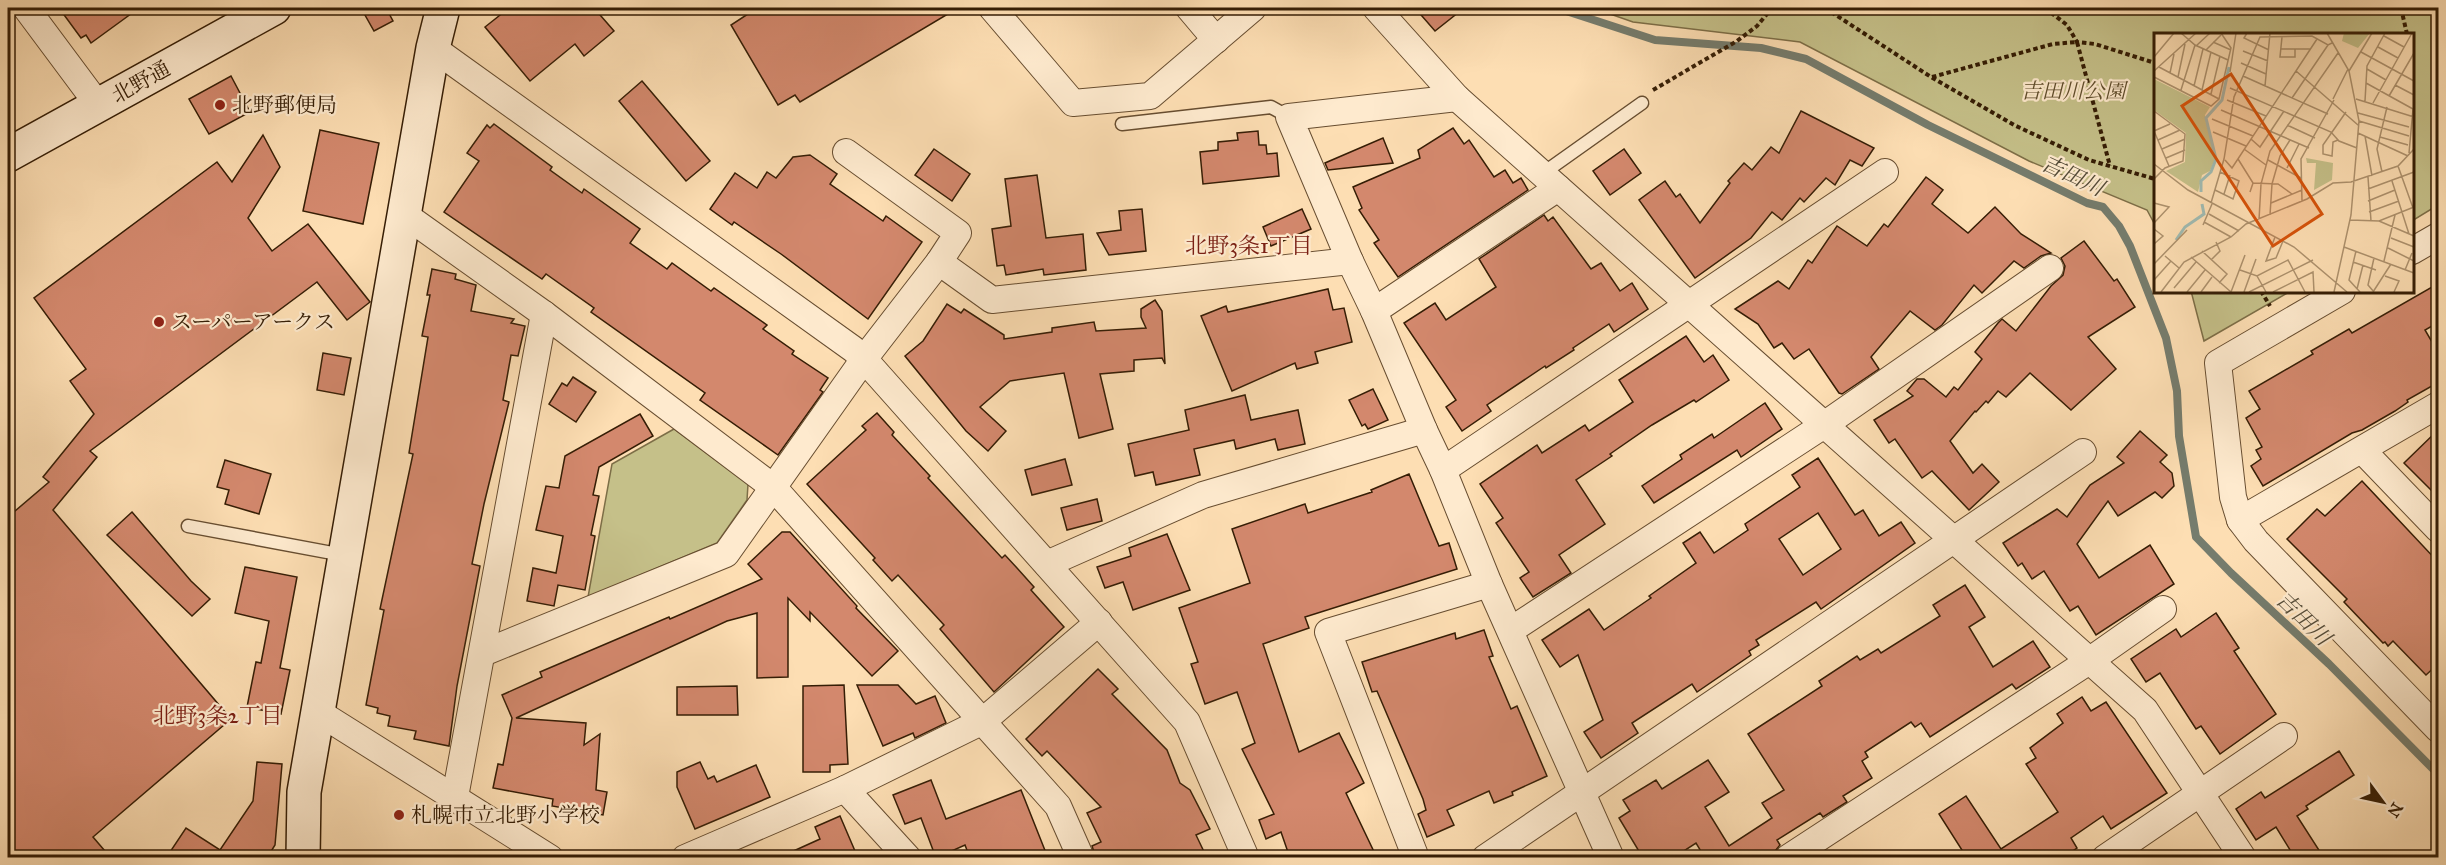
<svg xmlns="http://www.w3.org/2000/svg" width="2446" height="865" viewBox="0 0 2446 865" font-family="'IM FELL Great Primer','Noto Serif JP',serif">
<rect width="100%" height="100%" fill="#fddeb3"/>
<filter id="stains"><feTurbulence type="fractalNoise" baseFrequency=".00333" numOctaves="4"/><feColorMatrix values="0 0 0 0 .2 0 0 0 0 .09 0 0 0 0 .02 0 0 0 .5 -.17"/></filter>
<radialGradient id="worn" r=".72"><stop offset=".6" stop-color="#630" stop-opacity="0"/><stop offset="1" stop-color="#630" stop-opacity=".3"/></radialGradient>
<!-- green -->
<g fill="#c5c089" stroke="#7d6e47" stroke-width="1.5">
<polygon points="1593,8 2438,8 2438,205 2412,221 2412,34 2155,34 2155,225 2147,210 2029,161 1800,42 1633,22"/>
<polygon points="2191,291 2291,291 2204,341"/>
<polygon points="674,429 748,484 747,500 717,543 588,597 612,464"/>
</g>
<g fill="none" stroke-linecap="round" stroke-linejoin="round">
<!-- stream -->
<polyline stroke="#757c6d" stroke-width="8" points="1557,8 1655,40 1761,48 1806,59 1928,125 2087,203 2103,207 2119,226 2130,246 2166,338 2177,391 2179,436 2196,537 2231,573 2329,664 2438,774"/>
</g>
<!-- building -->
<g fill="#d3886d" stroke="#351d05" stroke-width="1.5" fill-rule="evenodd">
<polygon points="59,8 139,8 91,43 86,35 81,38"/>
<polygon points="361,8 386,8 393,21 374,31"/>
<polygon points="509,8 594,8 614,31 584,56 575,44 530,81 485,27"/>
<polygon points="744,8 958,8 800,102 795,95 778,105 731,25 748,14"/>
<polygon points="1415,8 1464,8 1435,31"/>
<polygon points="231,76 250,112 209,134 189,99"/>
<polygon points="642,81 710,161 686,181 619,101"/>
<polygon points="1801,111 1874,148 1862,166 1850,160 1835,185 1826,178 1804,202 1800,198 1782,220 1772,212 1751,238 1695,278 1639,200 1665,181 1676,197 1680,194 1700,223 1730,183 1728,181 1744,163 1752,170 1771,147 1779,153"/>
<polygon points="494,124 552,167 550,170 582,193 584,189 640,229 630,243 667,269 672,263 711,291 714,288 767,325 763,329 794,351 792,354 828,378 820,390 823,392 778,455 700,400 705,393 591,312 594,308 546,274 542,279 444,212 479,161 467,153 487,125 490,128"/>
<polygon points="1453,128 1464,144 1469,140 1494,177 1505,170 1513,183 1521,178 1528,190 1398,277 1374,243 1379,240 1359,210 1362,208 1353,187 1420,158 1418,150"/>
<polygon points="320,130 379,143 363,224 303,211"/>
<polygon points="1258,131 1259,145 1266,145 1267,154 1277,153 1279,176 1203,184 1200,152 1218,150 1218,142 1238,140 1237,133"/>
<polygon points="263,135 280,167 248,218 272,251 308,224 370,302 347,320 317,282 90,451 97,457 53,510 231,719 93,837 111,858 8,858 8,517 49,482 43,477 94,414 70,381 86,369 34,298 217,162 232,182"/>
<polygon points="1383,138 1393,163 1328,170 1325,163"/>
<polygon points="934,149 970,174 952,201 915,175"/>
<polygon points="1624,149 1641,173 1610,195 1593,171"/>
<polygon points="810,155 837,174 830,184 883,221 886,216 922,242 868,319 781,254 734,222 732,225 710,209 735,173 757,188 767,172 776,178 793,157"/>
<polygon points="1037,175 1046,238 1083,234 1086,270 1044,275 1043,269 1006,275 1004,265 997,266 992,229 1011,226 1005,179"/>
<polygon points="1926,177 1943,190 1932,204 1968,233 1995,207 2021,234 2051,253 2041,256 2024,268 2014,261 1982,293 1974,285 1942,325 1935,330 1910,311 1871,357 1879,369 1842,394 1839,393 1809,349 1794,359 1782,343 1774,348 1758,324 1735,309 1778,281 1789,289 1808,260 1812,263 1837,226 1867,246 1884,224 1888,227"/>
<polygon points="1142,209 1146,251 1109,255 1097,233 1121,230 1119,211"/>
<polygon points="1302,209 1311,229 1271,246 1263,227"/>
<polygon points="1544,215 1548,221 1553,217 1591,269 1601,263 1620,291 1632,283 1648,309 1614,332 1609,324 1573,348 1574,350 1546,368 1545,366 1487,405 1491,411 1462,431 1446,407 1456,400 1404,323 1435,303 1446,320 1496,287 1479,259"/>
<polygon points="2084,241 2114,281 2117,279 2135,307 2088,337 2116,369 2071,410 2030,373 2006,397 1998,391 1988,403 1986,401 1976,412 1975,411 1950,441 1973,473 1982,464 1999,482 1969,510 1932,471 1922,478 1895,439 1889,443 1874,420 1913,396 1907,391 1917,379 1924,379 1946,397 1954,387 1958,390 1982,359 1975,352 1998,323 2002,319 2016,331 2051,286 2063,275 2065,266 2061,258"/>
<polygon points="432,269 456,274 455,279 476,285 471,311 514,319 511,323 525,326 518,356 511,355 503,400 509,402 484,504 472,564 480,566 457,686 449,746 414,739 416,731 388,726 390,716 377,713 378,708 366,705 384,610 380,609 413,454 409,453 428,337 422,336 430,295 427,295"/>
<polygon points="2439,283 2439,322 2425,330 2439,354 2439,382 2407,400 2408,402 2395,411 2362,430 2352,433 2263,486 2251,466 2261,459 2256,450 2262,447 2246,418 2260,409 2249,391 2313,354 2311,351 2349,329 2352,333"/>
<polygon points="1328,289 1333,310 1344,308 1352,342 1315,352 1318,363 1297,369 1295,363 1232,391 1201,316 1226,306 1228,312"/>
<polygon points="1155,300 1162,311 1165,364 1162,358 1134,360 1134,371 1100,374 1113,429 1079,438 1064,373 1010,381 980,407 1006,431 988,451 966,431 905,356 923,341 947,304 961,313 964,309 1004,335 1004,339 1052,332 1052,328 1094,322 1096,331 1146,328 1141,317 1141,309"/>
<polygon points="1686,336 1704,362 1713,355 1729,380 1696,402 1694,400 1652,425 1610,454 1612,456 1576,480 1605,524 1559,555 1571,573 1533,597 1520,578 1529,572 1496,523 1503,518 1480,484 1537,445 1542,453 1585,425 1589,431 1633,402 1619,380"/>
<polygon points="323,353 351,358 344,395 317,390"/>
<polygon points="573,377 596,392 576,422 549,404 562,383 567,386"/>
<polygon points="1373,389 1388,420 1368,429 1365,424 1362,426 1349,400"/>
<polygon points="1245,395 1251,420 1298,410 1305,444 1278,450 1275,439 1236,449 1234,440 1194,449 1200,475 1156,485 1153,472 1135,476 1128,444 1189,430 1185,410"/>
<polygon points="1765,403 1782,429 1741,457 1737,450 1654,503 1642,486 1682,459 1680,455 1712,434 1714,438"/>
<polygon points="877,413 894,432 892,435 930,476 928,478 1002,558 1005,555 1017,568 1034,587 1031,590 1064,627 994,692 940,629 944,625 898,575 892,581 873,560 875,558 807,484 866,430 862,426"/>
<polygon points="640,414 653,436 599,467 593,495 599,496 591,535 595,536 585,590 558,585 554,606 527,601 533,568 556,573 563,536 536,530 546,486 559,488 565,456"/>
<polygon points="2439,429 2439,498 2404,463"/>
<polygon points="2140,431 2167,455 2160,462 2172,473 2174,486 2162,498 2155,492 2118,516 2108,501 2077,544 2099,578 2150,545 2174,584 2096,635 2078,606 2070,611 2044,571 2032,579 2022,563 2018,566 2003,543 2057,509 2067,517 2090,485 2124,463 2117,457"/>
<path d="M1818 458 1855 515 1863 510 1879 536 1901 522 1915 543 1821 609 1816 602 1756 640 1759 645 1749 651 1751 655 1697 692 1692 684 1632 723 1638 733 1601 758 1584 732 1603 720 1578 655 1560 667 1542 640 1589 609 1604 630 1651 598 1649 596 1696 563 1683 543 1700 532 1714 553 1748 530 1745 524 1800 487 1792 475ZM1818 513 1841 549 1803 575 1779 539Z"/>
<polygon points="1065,459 1072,485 1032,495 1025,470"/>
<polygon points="225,460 271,474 259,514 225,504 229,490 217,487"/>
<polygon points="1409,474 1439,546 1449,543 1457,569 1305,617 1309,628 1263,644 1299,752 1339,733 1364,783 1346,793 1377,858 1290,858 1281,832 1266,839 1259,820 1274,814 1242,749 1255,743 1237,692 1205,704 1191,664 1198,662 1179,608 1250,583 1232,529 1305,504 1308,513 1372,492 1371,490"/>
<polygon points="2362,481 2439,563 2439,663 2426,675 2393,641 2388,646 2385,642 2383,643 2344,602 2347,599 2287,539 2317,509 2325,516"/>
<polygon points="1097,499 1102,521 1067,530 1061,508"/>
<polygon points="132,512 191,581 210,599 192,616 107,535"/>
<polygon points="782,532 790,532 857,606 856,608 898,651 872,676 810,612 810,621 788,598 788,677 757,678 757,613 727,621 516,718 586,723 584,745 600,734 596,790 607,792 603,815 552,806 553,799 493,788 498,764 503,765 512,718 502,695 542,677 540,672 669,617 670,619 762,579 748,564"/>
<polygon points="1167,534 1190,590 1133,610 1123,582 1105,588 1097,567 1131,556 1129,548"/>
<polygon points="245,567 297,577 280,668 290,670 281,714 247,707 256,662 261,663 269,621 235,613"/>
<polygon points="1965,585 1985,617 1969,627 1993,667 2033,641 2050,667 2016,689 2012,684 1930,737 1921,723 1915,727 1911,722 1865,752 1868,757 1862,761 1872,778 1843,796 1847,802 1823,817 1820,813 1777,840 1780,845 1775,851 1773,858 1705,858 1696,843 1673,858 1643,858 1619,818 1630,811 1623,800 1656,780 1662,789 1708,760 1729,792 1705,807 1729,846 1772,818 1762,803 1784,790 1748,734 1822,686 1819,681 1857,656 1860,660 1878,649 1881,653 1940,616 1933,605"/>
<polygon points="2216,613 2239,648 2234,651 2276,714 2220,754 2201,726 2196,729 2160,673 2146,682 2131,659 2176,629 2181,637"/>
<polygon points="1484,630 1493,656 1489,657 1511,709 1517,706 1547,776 1512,792 1513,795 1494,803 1489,791 1447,810 1454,825 1427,837 1418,814 1426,810 1423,799 1377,691 1372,692 1362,662 1455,633 1456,639"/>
<polygon points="1098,669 1118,689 1112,694 1167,750 1180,783 1190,790 1210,829 1196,835 1207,858 1096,858 1092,846 1101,842 1087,813 1101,807 1047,751 1042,756 1026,739"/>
<polygon points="844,685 848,764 830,765 830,772 803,772 803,686"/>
<polygon points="857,685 898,685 916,704 935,696 946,723 915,738 913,733 883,746"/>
<polygon points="737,686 738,715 677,715 677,687"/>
<polygon points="2082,697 2091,711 2106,702 2167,793 2111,829 2103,816 2071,838 2077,848 2062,858 1967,858 1939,814 1966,796 2001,849 2058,812 2026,764 2036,758 2030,748 2063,723 2057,714"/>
<polygon points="2339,751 2354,775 2306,806 2308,809 2297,816 2324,858 2295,858 2276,827 2256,840 2236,809 2261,792 2265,798"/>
<polygon points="257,762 282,764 275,845 267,858 166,858 186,828 220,850 253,801"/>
<polygon points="700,762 708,779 714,776 717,782 756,765 770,797 695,829 677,787 677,772"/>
<polygon points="931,780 946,819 1021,790 1048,858 970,858 965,845 936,858 921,818 905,824 893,795"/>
<polygon points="840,816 858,858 778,858 820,839 815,827"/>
</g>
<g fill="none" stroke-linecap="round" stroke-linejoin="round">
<defs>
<g id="lane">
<polyline points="1122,124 1271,107 1289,117"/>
<polyline points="1542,174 1642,103"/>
<polyline points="188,526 343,555"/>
</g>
<g id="street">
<polyline points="26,8 99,106"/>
<polyline points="992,8 1073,103 1150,96 1253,8"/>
<polyline points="1189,8 1216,40"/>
<polyline points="1376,8 1457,98 2145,710 2243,858"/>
<polyline points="433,48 853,349 864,359 1187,722 1246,858"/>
<polyline points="1457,98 1289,117 1350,261 1374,311 1424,430 1443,470 1489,584 1611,858"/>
<polyline points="405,215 544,314 773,487 1058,806 1081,858"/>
<polyline points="2412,251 2438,236"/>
<polyline points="939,262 992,300 1350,261"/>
<polyline points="2342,291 2218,363 2233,497 2240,520 2256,541 2438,729"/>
<polyline points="1374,311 1558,188"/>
<polyline points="2362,450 2438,529"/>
<polyline points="1443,470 1885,172"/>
<polyline points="2240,520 2438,405"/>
<polyline points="1047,564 1203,495 1424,430"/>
<polyline points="1511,630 1824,425 2050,268"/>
<polyline points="483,653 726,554 864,359 939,262 958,233 846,152"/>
<polyline points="318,712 550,858"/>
<polyline points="845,789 908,858"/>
<polyline points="455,797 544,314"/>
<polyline points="685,858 845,789 983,721 1099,622"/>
<polyline points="1416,858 1328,632 1489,584"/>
<polyline points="1485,858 2083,452"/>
<polyline points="1788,858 2089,661 2163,609"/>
<polyline points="2105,858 2284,736"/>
</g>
<g id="secondary">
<polyline points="8,155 274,8"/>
<polyline points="303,858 304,792 433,48 443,8"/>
</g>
</defs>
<!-- lane casing -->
<use href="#lane" stroke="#674d30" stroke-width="15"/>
<!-- street casing -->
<use href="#street" stroke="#674d30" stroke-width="28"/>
<!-- secondary casing -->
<use href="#secondary" stroke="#351d05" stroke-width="36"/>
<!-- path -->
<g stroke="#351d05" stroke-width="4" stroke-dasharray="4.5 3" stroke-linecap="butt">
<polyline points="1825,8 1931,77 2014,125 2089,160 2155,179"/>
<polyline points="2045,8 2067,25 2077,42 2095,44 2155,63"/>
<polyline points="2401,8 2407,34"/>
<polyline points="1932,77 2053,44 2077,42 2110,166"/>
<polyline points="2412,88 2412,102"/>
<polyline points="1653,90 1737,41 1757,26 1772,8"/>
<polyline points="2261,291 2270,306"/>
</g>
<!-- lane -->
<use href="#lane" stroke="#feeace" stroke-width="12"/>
<!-- street -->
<use href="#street" stroke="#feeace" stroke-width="26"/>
<!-- secondary -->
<use href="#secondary" stroke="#feeace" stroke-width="33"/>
</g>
<!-- markers -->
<g fill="#8f2418" stroke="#feeace" stroke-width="2">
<circle cx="220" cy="105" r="6"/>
<circle cx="159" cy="322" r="6"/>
<circle cx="399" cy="815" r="6"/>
</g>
<g text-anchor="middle" stroke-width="4.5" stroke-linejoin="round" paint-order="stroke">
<!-- street labels -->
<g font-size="21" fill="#351d05" stroke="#feeace">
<text transform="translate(141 82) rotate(-29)" y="7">北野通</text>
</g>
<!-- park labels -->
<g font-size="21" font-style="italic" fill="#604e2d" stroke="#feeace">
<text x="2073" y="98">吉田川公園</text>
</g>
<!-- poi labels -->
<g font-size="21" fill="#351d05" stroke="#feeace" text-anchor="start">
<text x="232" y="112">北野郵便局</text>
<text x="171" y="329">スーパーアークス</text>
<text x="411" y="822">札幌市立北野小学校</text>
</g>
<!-- water labels -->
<g font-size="22" font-style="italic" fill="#554c39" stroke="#feeace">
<text transform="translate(2073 175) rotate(25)" y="8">吉田川</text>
<text transform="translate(2304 618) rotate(44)" y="8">吉田川</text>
</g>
<!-- neighbourhood labels -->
<g font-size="22" fill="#7a1f14" stroke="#feeace">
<text x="1249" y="253">北野3条1丁目</text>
<text x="218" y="723">北野3条2丁目</text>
</g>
</g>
<!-- overview -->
<g transform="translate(2154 33)">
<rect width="260" height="260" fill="#fddeb3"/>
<path d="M190 0H216L204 15 188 8ZM0 46 56 74 51 82 61 126 56 138 48 142 44 159 12 138 31 129 32 100 0 77ZM152 125 179 130 178 147 160 157 162 130H153Z" fill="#c5c089"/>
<path fill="none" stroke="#a0bbb2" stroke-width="3" d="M47 159V148L57 139 62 126 52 85 68 67 75 34M22 207 31 194 50 181 48 171"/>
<path fill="none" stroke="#ad916d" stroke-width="1.5" d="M27 0 41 12 74 27M93 0 90 5 115 17M173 0 195 38 205 88 197 182 180 259M230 3 250 14M128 4 126 24H141V16M59 9 77 17M42 13 56 0M224 14 244 25M127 16H156M52 17 67 2M89 18 114 28M207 19 260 48M0 24 20 0M87 30 112 41M5 34 65 66M213 36 232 47M0 38 42 0M142 38 204 92M195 38 218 0M76 39 82 0M16 40 20 21M89 43 174 81M0 44 57 73 65 66 77 15 67 0M24 44 31 11M212 50 259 76M241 52 260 62M40 53 49 16M111 53 116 0M76 55 177 99 185 108 203 115M27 57 41 12M48 57 57 19M57 61 66 23M235 63 260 20M138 65 174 12M179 66 194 36M202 66 260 84M73 67 112 83M211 68 213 33 231 0M219 70 258 0M67 77 155 115M0 78 31 101 29 128 11 135 0 146M204 80 255 94M58 86 99 103M205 88 255 103M133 92 161 105M59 99 92 113M204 100 254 123M211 103 218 143M226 104 254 112M97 106 106 114 130 78M4 107 26 97M184 107 179 109 178 123 169 121V112L192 79M8 116 31 106M90 116 112 132M255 120 259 76M12 125 31 117M84 126 99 150M71 127 78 135 163 6M114 127 147 145M0 131 34 157 140 214 193 259M15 133 0 98 16 91M244 133 259 175M133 135 145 111M228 139 223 116 233 74M214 144 217 188M238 148 255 201M214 156 260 139M61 157 79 166 85 148 66 139M96 159 99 150 124 151 138 161M70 161 76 142M148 168 147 126 180 67M214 168 241 157M0 170 15 174 0 190M57 170 70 126 80 64 106 4 158 3 174 12 178 10M117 170 148 157M215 179 245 168M55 181 85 198M116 182 118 151 126 123 136 107M105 187 107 151 116 118 184 20M196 187 225 188 260 174M225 188 260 203M50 189 77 204M49 192 58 171M0 196 9 203 0 211M121 204 112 228 122 225 129 208M237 205 260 214M190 214 260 240M234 215 260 228M48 218 73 241 65 250M202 218 195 247 206 259M11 223 25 235M37 224 77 259M57 227 66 218 62 209M230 228 241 182M199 229 222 237M0 231 33 197M86 237 103 243 134 227 151 259M251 237 258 220M103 243 112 259M231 243 245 248 240 259M0 247 17 228M20 255 42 229M203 256 209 232M7 259 30 229 77 204 92 191 153 166 179 150 197 149 244 133 260 116M33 259 51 237M47 259 58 244M77 259 91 222M90 259 102 226M95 259 159 227M119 259 159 239 160 259M219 259 237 231M220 259 214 252 220 225"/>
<path fill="#d6530b" fill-opacity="0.15" stroke="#d6530b" stroke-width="3" d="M77 41 168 181 119 213 28 73Z"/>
<rect width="260" height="260" fill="none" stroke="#351d05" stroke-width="3"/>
</g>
<!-- margin -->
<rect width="2446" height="865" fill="none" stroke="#fddeb3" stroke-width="30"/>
<rect x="9" y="9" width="2428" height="847" fill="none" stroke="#351d05" stroke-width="3"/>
<rect x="15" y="15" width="2416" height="835" fill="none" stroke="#351d05" stroke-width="1.5"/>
<!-- north arrow -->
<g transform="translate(2383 802) rotate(123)" stroke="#feeace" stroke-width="4.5" paint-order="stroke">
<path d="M0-4.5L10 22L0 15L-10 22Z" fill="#351d05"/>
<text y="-9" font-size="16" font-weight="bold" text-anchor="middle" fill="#351d05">N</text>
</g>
<rect width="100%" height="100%" filter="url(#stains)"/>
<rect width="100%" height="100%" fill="url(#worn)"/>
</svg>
